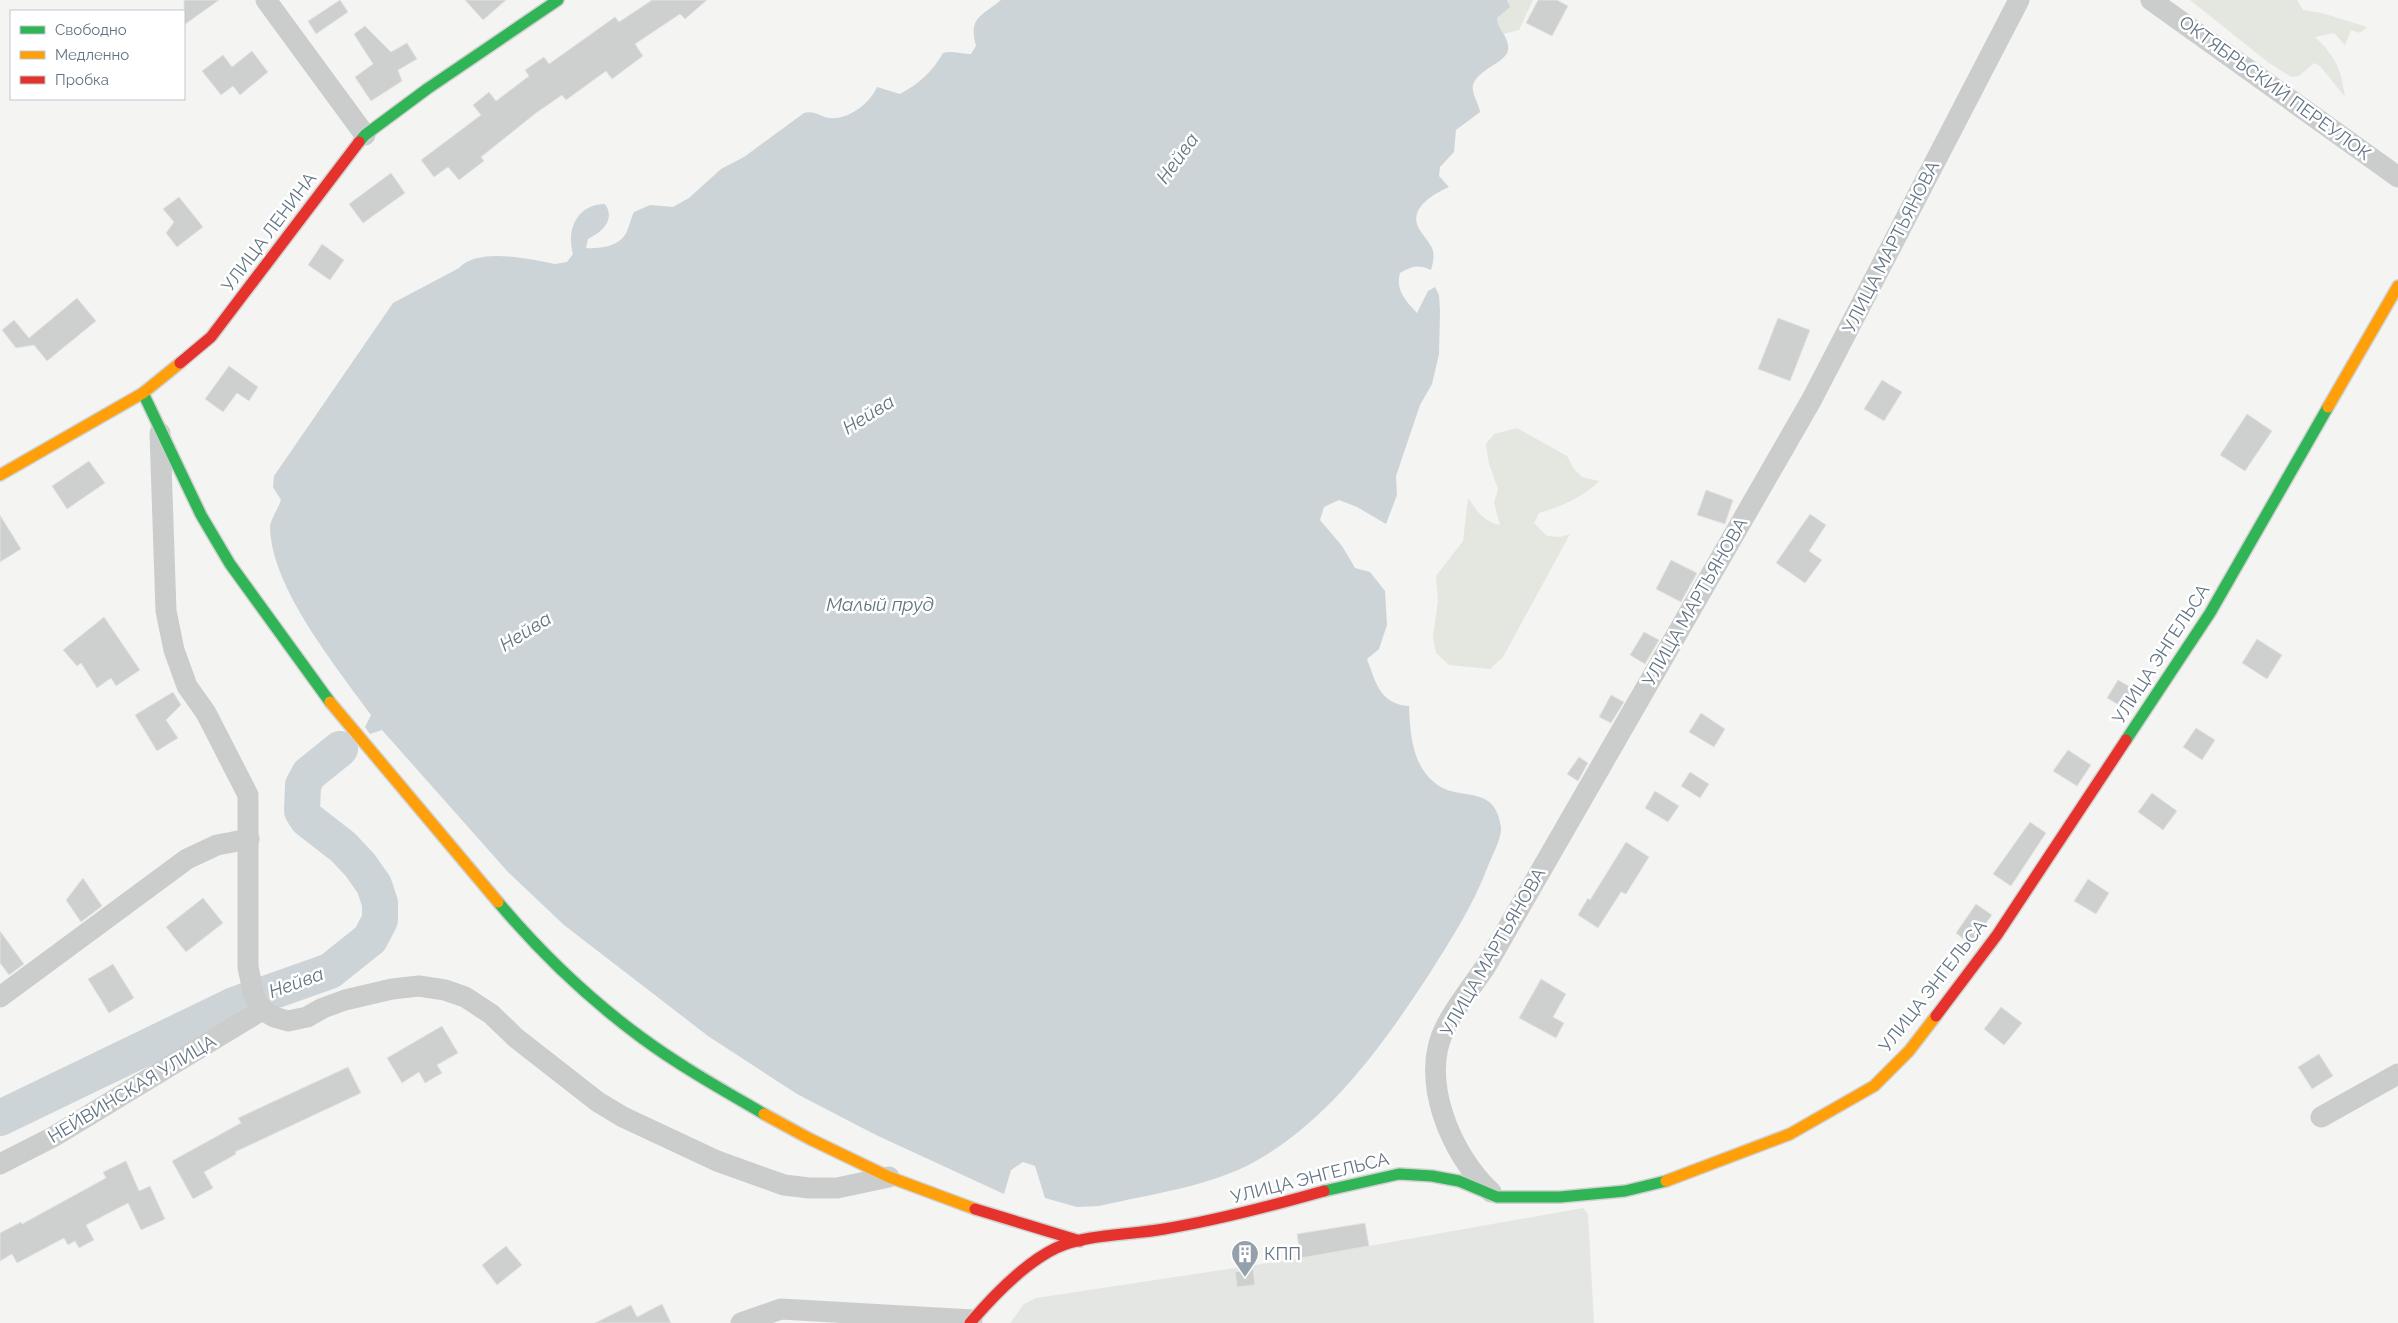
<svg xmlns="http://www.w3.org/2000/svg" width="2398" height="1323" viewBox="0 0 2398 1323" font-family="Raleway,sans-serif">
<rect width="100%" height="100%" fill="#f4f4f2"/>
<!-- built -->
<polygon fill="#e4e6e4" points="1583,1208 1588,1214 1594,1323 1010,1323 1024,1304 1036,1298 1301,1258 1297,1234 1365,1223 1369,1246"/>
<!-- green -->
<g fill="#e3e7e0">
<polygon points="1507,0 1533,0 1519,30 1503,34 1497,25 1497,18 1509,7"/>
<path d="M2190 0H2297L2303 10 2322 13 2367 27 2360 33 2351 30 2345 45 2334 33 2315 37C2336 57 2341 69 2345 97L2320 66 2314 63 2299 76 2291 77 2269 63Z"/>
<path d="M1517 428 1567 456 1574 469 1582 477 1599 481C1583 497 1561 507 1539 513L1534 523 1547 536 1560 537 1570 534 1503 657 1490 669 1449 665 1436 653 1433 636 1438 601 1436 576 1463 541 1468 498C1477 511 1484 522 1500 525L1494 503 1498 489 1489 464 1486 444 1494 434Z"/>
</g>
<!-- water -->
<path fill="#ccd4d7" d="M1001 0H1507L1510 7 1497 18C1497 30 1510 37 1508 50 1507 62 1478 69 1473 85 1471 94 1479 103 1480 112L1456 130 1454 152 1440 167 1439 176 1449 187C1433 194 1405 210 1421 232 1432 247 1437 250 1431 270 1418 264 1412 266 1400 273 1395 290 1406 301 1417 313L1428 291 1435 287 1439 295 1440 311 1439 354 1432 384 1420 405 1396 476 1397 495 1386 524 1357 507 1339 500 1324 507 1320 520 1342 546 1355 568 1370 572 1385 591 1387 625 1379 649 1367 659C1376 683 1380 704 1409 706 1410 733 1412 765 1435 783 1459 803 1495 782 1501 827 1502 838 1492 856 1488 866 1473 906 1450 941 1428 976 1382 1046 1330 1119 1256 1161 1209 1187 1151 1194 1099 1206L1077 1207 1045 1198 1035 1166 1023 1162 1011 1170 1004 1194 876 1135 797 1094 708 1036 564 925 508 872 382 730 370 734 365 727 371 715C336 666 272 589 270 528 270 520 278 509 281 500L273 487 274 476 393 303 459 268C478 247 530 259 555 264L567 262 573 254C566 230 577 204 605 204 616 220 602 232 588 239L586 248C598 249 617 247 625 235 629 229 630 220 634 212L650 205 673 207 689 198 721 169 744 157 804 113C815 110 820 117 830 118 849 120 870 103 877 87L900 94C920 83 932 72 943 53 952 50 961 54 971 54L976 46C968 17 982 16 1001 0Z"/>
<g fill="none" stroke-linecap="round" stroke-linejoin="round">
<!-- river -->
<polyline stroke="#ccd4d7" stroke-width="36" points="0,1118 234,1005 330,971 370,939 380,920 380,903 374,885 360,865 343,847 307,819 302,811 303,785 309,774 340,749"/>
</g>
<!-- building -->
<g fill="#cecfcf" stroke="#e3e3e2">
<polygon points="184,0 219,0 184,25"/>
<polygon points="340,0 348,12 316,34 308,21"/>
<polygon points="465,0 506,0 483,20"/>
<polygon points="652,0 707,0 685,19 680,14 635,44 643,56 612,79 606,71 566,100 562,95 536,113 481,157 484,161 459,180 448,167 434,177 421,160 481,115 473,105 489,92 496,101 529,76 525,70 544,57 549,64 615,17 619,22"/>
<polygon points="1538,0 1557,0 1568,6 1552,36 1526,23"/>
<polygon points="365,26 391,52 407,43 417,59 398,70 402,81 371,101 355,77 373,64 354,34"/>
<polygon points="252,51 268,72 240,95 233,86 221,95 202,71 223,55 232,67"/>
<polygon points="391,173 405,193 363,223 349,204"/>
<polygon points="179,197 203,227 177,247 166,233 174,222 163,209"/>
<polygon points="322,244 344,260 330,280 308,265"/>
<polygon points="77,298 96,321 47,361 34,345 16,348 2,330 14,320 29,338"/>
<polygon points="1778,318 1810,330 1790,381 1758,369"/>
<polygon points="229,366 258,387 249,401 237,393 223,412 205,399"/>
<polygon points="1882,380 1902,392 1884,421 1864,409"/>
<polygon points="2247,414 2272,431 2245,471 2220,455"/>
<polygon points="89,461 105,483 67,509 52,486"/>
<polygon points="1706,490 1733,500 1725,524 1697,515"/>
<polygon points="1810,514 1826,525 1809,551 1822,560 1805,583 1776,563"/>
<polygon points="0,515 21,549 0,562"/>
<polygon points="1671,560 1697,573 1681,602 1656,589"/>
<polygon points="104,617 140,670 116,686 111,678 97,688 81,663 77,666 63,650"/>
<polygon points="1644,632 1659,640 1645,664 1630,655"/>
<polygon points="2257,639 2282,655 2267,679 2242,663"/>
<polygon points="2118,680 2139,692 2127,710 2107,698"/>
<polygon points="173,692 181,705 166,720 178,738 157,751 135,715"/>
<polygon points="1611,695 1624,702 1611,723 1599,717"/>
<polygon points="1701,713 1725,729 1714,747 1689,732"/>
<polygon points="2196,728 2215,740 2202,760 2183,747"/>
<polygon points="2068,750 2091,765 2077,786 2053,771"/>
<polygon points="1579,757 1588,763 1578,781 1567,774"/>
<polygon points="1690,772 1709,784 1700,798 1681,786"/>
<polygon points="1655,791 1679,806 1668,822 1645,808"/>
<polygon points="2152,793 2177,811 2163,830 2138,812"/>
<polygon points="2030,822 2046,833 2011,886 1993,874"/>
<polygon points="1626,842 1649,857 1626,894 1621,892 1598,928 1578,915 1588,898 1590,900"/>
<polygon points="83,878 102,906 81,922 66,900"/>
<polygon points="2088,879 2109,893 2096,914 2074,901"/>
<polygon points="203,898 223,923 186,952 166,927"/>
<polygon points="1976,904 1992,915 1970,944 1956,933"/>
<polygon points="0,931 24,964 9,975 0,963"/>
<polygon points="113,964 134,998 109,1013 88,979"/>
<polygon points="1541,979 1566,994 1553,1017 1564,1023 1556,1038 1519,1018"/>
<polygon points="2001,1007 2022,1023 2004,1045 1984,1029"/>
<polygon points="442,1026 458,1053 437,1065 442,1073 425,1083 419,1072 402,1083 387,1058"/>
<polygon points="2319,1054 2333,1076 2312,1089 2298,1067"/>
<polygon points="348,1067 361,1093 235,1152 236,1154 204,1172 213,1188 193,1199 172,1161 241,1123 238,1118"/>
<polygon points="126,1161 139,1191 150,1186 165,1219 141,1230 128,1203 86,1225 94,1240 79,1248 75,1241 68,1245 64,1238 17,1263 12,1254 0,1261 0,1233 21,1222 22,1224 106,1178 103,1172"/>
<polygon points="1365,1223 1369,1246 1301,1258 1297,1234"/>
<polygon points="506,1246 522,1265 497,1285 482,1265"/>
<polygon points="1253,1269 1255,1285 1237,1287 1235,1272"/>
<polygon points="662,1304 671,1323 595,1323 631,1305 637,1317"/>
</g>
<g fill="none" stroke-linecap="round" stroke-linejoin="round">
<defs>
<g id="fast">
<polyline points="359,142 365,135 427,89 558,0"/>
<polyline points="143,393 201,515 230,564 330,702"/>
<polyline points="2126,740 2210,613 2328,407"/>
<path d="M498 902C540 952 589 999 642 1038 680 1066 723 1090 764 1114"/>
<polyline points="1324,1191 1399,1174 1432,1176 1459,1181 1497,1197 1560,1197 1625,1191 1666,1181"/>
</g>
<g id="slow">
<polyline points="2328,407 2398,286"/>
<polyline points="0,475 143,393 180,363"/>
<polyline points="330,702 498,902"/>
<polyline points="764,1114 810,1139 889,1177 975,1209"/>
<polyline points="1666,1181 1790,1134 1874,1086 1909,1051 1936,1016"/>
</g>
<g id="jam">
<polyline points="180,363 211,337 359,142"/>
<polyline points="1936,1016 1997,935 2126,740"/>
<polyline points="975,1209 1080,1241"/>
<path d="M970 1323C993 1296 1023 1264 1056 1248 1085 1234 1132 1235 1164 1229 1218 1220 1271 1206 1324 1191"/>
</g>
</defs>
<!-- fast casing -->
<use href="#fast" stroke="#d0d2d2" stroke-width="14"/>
<!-- slow casing -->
<use href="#slow" stroke="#d0d2d2" stroke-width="14"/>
<!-- jam casing -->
<use href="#jam" stroke="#d0d2d2" stroke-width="14"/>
<!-- street -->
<g stroke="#cbcdcd" stroke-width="21">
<polyline points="266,0 365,135"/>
<polyline points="2151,0 2398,177"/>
<polyline points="160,433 166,611 174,650 187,686 206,713 248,795 248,967 254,996 262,1010 274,1017 288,1021 307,1017 323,1008 345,1000 392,989 419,986 445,990 465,997 491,1014 516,1038 598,1102 623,1117 717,1161 784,1185 809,1188 837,1188 889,1177"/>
<polyline points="0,997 187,859 217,845 249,839"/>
<polyline points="2321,1117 2398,1074"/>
<polyline points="0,1164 53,1137 262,1010"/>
<path d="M1491 1192C1451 1155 1418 1078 1446 1026 1457 1005 1473 985 1486 966L1812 399 2019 0"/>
<polyline points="741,1323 781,1309 972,1320"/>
</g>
<!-- fast -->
<use href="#fast" stroke="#30b455" stroke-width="11"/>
<!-- slow -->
<use href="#slow" stroke="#ff9f0a" stroke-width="11"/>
<!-- jam -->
<use href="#jam" stroke="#e5322d" stroke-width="11"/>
</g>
<!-- icons -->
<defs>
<symbol id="building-pin" viewBox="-11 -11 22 30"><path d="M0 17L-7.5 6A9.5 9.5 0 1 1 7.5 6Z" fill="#95a1aa" stroke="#fff"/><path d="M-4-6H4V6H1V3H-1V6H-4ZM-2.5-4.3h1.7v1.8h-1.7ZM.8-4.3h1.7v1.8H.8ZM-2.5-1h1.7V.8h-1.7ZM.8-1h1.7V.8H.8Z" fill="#fff"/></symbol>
</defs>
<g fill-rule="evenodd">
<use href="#building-pin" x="1229" y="1238" width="32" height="43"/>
</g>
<g text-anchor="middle" stroke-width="5" stroke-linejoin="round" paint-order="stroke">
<!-- street labels -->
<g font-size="18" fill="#627484" stroke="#fff">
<text transform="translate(2275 88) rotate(36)" y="6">ОКТЯБРЬСКИЙ ПЕРЕУЛОК</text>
<text transform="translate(269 232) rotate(-53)" y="6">УЛИЦА ЛЕНИНА</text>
<text transform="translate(1891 247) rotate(-63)" y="6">УЛИЦА МАРТЬЯНОВА</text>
<text transform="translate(1695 602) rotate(-60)" y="6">УЛИЦА МАРТЬЯНОВА</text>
<text transform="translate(2161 654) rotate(-57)" y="6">УЛИЦА ЭНГЕЛЬСА</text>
<text transform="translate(1493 952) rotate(-60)" y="6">УЛИЦА МАРТЬЯНОВА</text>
<text transform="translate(1933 986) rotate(-52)" y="6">УЛИЦА ЭНГЕЛЬСА</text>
<text transform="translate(132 1089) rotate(-31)" y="6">НЕЙВИНСКАЯ УЛИЦА</text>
<text transform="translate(1310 1178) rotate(-14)" y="6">УЛИЦА ЭНГЕЛЬСА</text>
</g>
<!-- poi labels -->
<g font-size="18" fill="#627484" stroke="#fff" text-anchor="start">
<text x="1264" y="1260">КПП</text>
</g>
<!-- water labels -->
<g font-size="19" font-style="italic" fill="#5e7681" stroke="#fff">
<text transform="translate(1177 158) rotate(-54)" y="7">Нейва</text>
<text transform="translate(868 414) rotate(-32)" y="7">Нейва</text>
<text x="880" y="611">Малый пруд</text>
<text transform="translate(525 631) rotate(-32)" y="7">Нейва</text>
<text transform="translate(296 982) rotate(-20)" y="7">Нейва</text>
</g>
</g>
<!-- legend -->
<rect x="10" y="10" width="175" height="90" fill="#ffffff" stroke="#c0c7ce"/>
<rect x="20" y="26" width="25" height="8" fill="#30b455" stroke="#c0c7ce"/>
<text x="55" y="35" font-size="15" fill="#627484">Свободно</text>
<rect x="20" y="51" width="25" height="8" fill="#ff9f0a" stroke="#c0c7ce"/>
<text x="55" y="60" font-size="15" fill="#627484">Медленно</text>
<rect x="20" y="76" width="25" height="8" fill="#e5322d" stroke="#c0c7ce"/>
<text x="55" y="85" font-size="15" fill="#627484">Пробка</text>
</svg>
